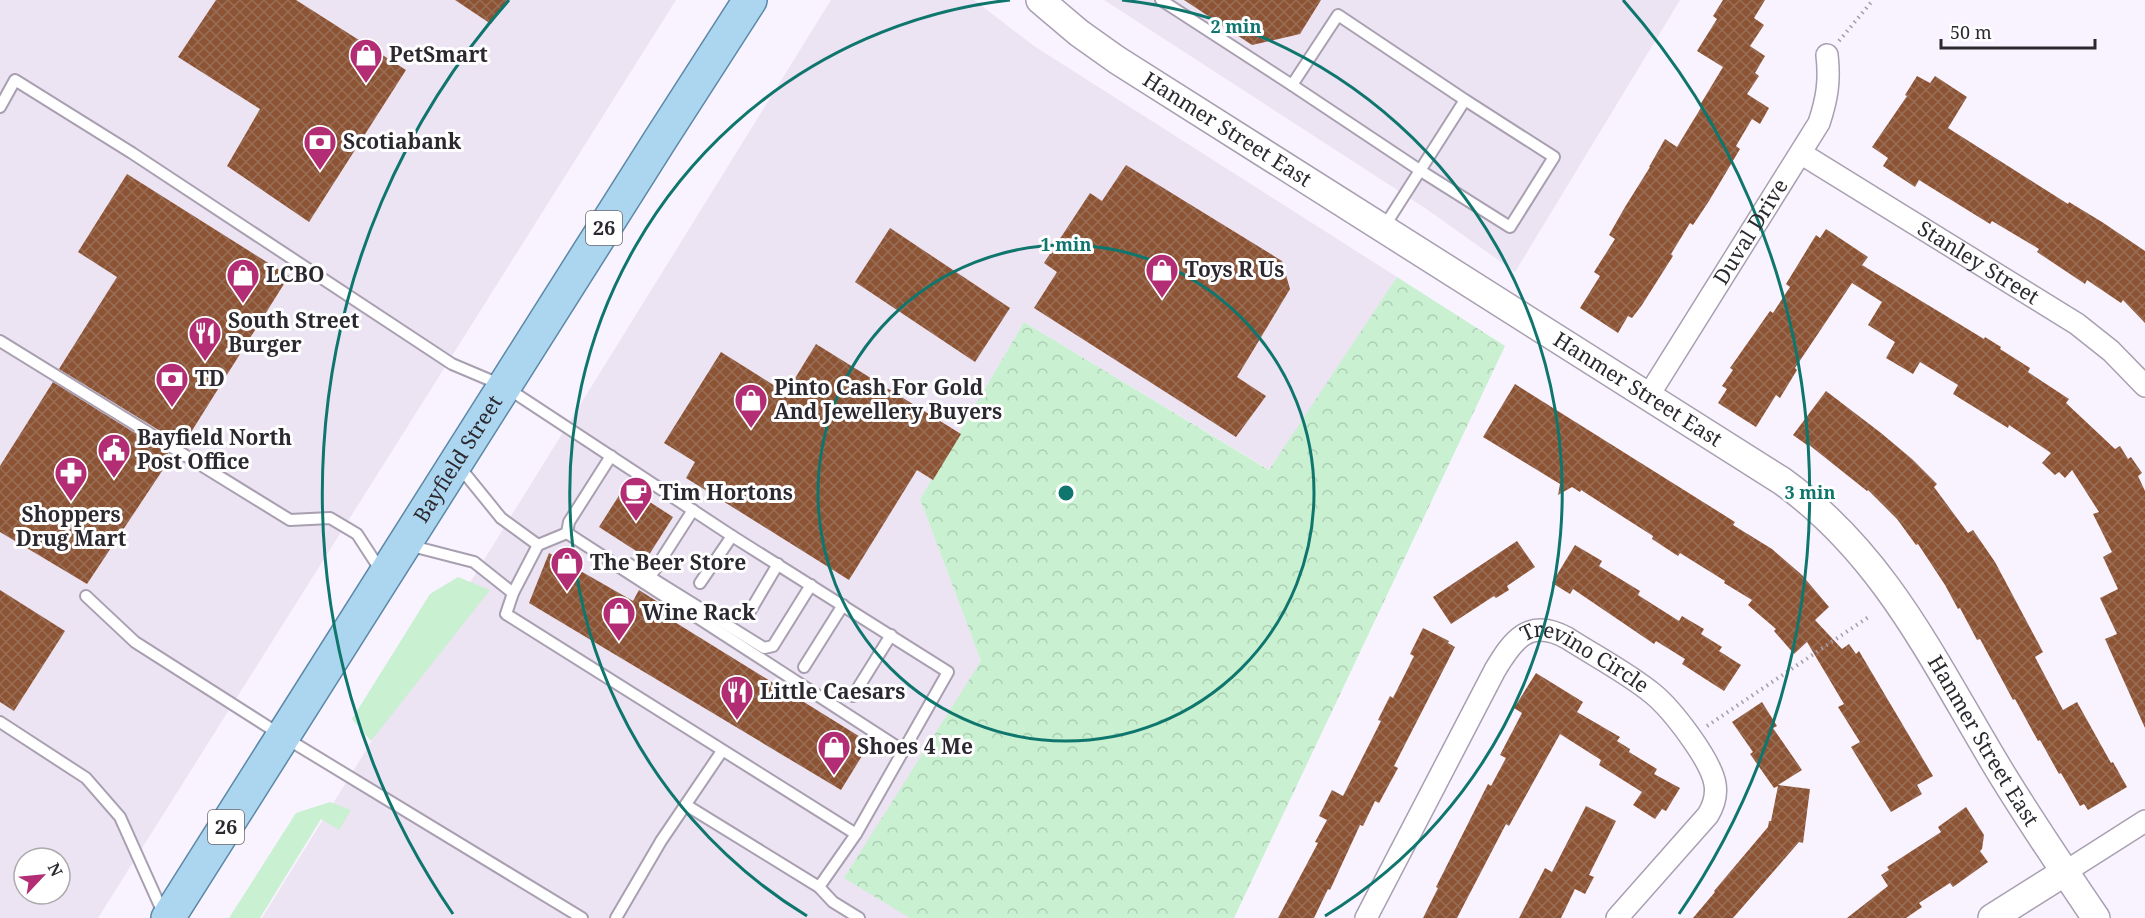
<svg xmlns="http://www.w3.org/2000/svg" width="2145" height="918" viewBox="0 0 2145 918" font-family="'Noto Serif',serif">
<defs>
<pattern id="park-crowns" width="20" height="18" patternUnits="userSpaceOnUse" patternTransform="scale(1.5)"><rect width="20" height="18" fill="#c9f0d1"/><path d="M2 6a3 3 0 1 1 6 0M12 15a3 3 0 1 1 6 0" fill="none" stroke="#adceb4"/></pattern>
<pattern id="building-cross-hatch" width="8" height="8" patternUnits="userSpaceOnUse" patternTransform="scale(1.5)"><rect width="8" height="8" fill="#8c5434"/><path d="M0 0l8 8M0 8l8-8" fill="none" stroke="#996e57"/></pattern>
</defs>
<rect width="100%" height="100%" fill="#f9f3ff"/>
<!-- built -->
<g fill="#ece3f3" fill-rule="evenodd">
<path d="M0 0H676L98 918H0ZM24 858H60V894H24Z"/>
<polygon points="831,0 974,0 1034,46 1397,277 1270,470 1024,322 920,499 981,661 939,918 262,918"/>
<polygon points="1104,0 1680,0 1515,272 1425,208"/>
</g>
<!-- green -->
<g fill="#c9f0d1">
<polygon points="458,577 490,590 371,741 352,719 430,594"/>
<polygon points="330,802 351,810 339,830 321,819 260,918 229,918 296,813"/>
</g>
<!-- park -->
<polygon fill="url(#park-crowns)" points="1397,277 1505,346 1234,918 910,918 844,878 981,661 920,499 1024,322 1269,470"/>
<!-- building -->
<g fill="url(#building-cross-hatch)">
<polygon points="216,0 296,0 406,70 309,222 227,166 260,109 178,57"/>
<polygon points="455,0 507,0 491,24"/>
<polygon points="1184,0 1321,0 1300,34 1252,45"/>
<polygon points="1723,0 1765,0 1754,18 1764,25 1750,46 1765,56 1755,73 1759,76 1747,94 1769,108 1760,124 1752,119 1736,146 1740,149 1709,201 1693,225 1690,223 1671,254 1673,256 1642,305 1632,318 1628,316 1618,333 1580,308 1600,276 1594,272 1615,239 1609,235 1625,207 1650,167 1649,167 1665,139 1677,147 1702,106 1700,105 1723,67 1697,51 1717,19 1713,16"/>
<polygon points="1917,76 1930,83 1935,76 1967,97 1948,128 2068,204 2069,202 2102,222 2145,251 2145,323 2123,300 2121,303 2087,280 2085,284 2037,252 2039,249 1992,221 1990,224 1919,180 1915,187 1883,166 1888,158 1872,147 1907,96 1905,95"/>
<polygon points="1126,165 1282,261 1290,289 1237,377 1266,396 1236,437 1034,308 1057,272 1044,263 1090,193 1102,201"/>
<polygon points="127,174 289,276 183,445 59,369 117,277 78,252"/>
<polygon points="890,228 1010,308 975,362 855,282"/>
<polygon points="1826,229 1868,257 1862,265 1984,339 1985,337 2001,347 2000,349 2030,368 2028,372 2069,399 2066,403 2115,449 2120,446 2128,459 2131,457 2142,473 2138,476 2145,491 2145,728 2105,639 2117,634 2100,598 2118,589 2103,557 2112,552 2093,514 2099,512 2072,470 2065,478 2059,472 2055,475 2042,463 2051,453 2009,425 2008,428 1953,394 1958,385 1920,362 1913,374 1886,358 1895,342 1868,325 1882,302 1852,283 1795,368 1797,370 1780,398 1776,395 1756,427 1718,403 1727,389 1722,386 1733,370 1730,368 1770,311 1773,313 1790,287 1786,284 1816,235 1820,238"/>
<polygon points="816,344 961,434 933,480 917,470 849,580 686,478 695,462 664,443 721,352 786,393"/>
<polygon points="53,382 172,456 87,584 0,532 0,466"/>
<polygon points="1515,384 1735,522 1733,525 1772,549 1802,575 1829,607 1815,620 1842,649 1849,644 1856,654 1859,651 1933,776 1917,785 1922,794 1891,812 1851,747 1860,742 1838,707 1844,704 1807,642 1794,654 1774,631 1776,629 1748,605 1752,600 1724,583 1725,581 1680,553 1678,556 1652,539 1653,536 1581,490 1580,492 1572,487 1558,495 1560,484 1483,437"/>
<polygon points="1826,391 1881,433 1912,459 1937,484 1934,487 1968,533 1973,530 1995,562 2043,652 2035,657 2063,710 2077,702 2111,763 2113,762 2127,787 2088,810 2084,804 2080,806 2061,773 2059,774 2040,740 2038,741 2015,699 2013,700 1980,639 1977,640 1960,608 1958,609 1945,585 1918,544 1916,545 1897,519 1868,490 1867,491 1808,444 1807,445 1793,435"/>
<polygon points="625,486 673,517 647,558 599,527"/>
<polygon points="1517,541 1535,567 1507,586 1509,590 1496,598 1494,596 1451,624 1433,597"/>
<polygon points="1575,545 1602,561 1599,566 1640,591 1638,595 1679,621 1682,616 1704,629 1701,634 1722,647 1719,651 1741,665 1724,691 1682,664 1685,659 1656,641 1654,644 1573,589 1570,594 1552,583"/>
<polygon points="549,553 633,601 639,590 669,609 665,616 870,743 841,790 529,603"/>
<polygon points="0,590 65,631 14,711 0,702"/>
<polygon points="1423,628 1449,641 1448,643 1455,647 1394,766 1398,768 1379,803 1375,801 1363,826 1360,825 1330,890 1328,889 1314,918 1278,918 1318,843 1315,842 1327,820 1319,816 1332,790 1343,796 1381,721 1378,720 1390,696 1393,698 1414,656 1410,654"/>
<polygon points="1536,673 1583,702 1577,712 1620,737 1617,741 1630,749 1629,752 1657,769 1654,774 1680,788 1666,811 1662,809 1655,819 1633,805 1642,792 1599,765 1601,760 1560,734 1509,826 1506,824 1457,918 1423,918 1438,888 1436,887 1488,784 1491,786 1506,758 1500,755 1522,713 1514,708"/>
<polygon points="1762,702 1777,726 1773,728 1802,770 1778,785 1810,789 1803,843 1799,842 1733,918 1693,918 1715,892 1714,891 1768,827 1769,821 1771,821 1778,786 1774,788 1750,754 1753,752 1732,722"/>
<polygon points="1586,806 1616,821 1589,875 1594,877 1585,894 1575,889 1561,918 1519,918 1545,868 1552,872"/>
<polygon points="1966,807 1984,835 1982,849 1980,851 1988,862 1953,887 1950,883 1919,903 1922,907 1906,918 1847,918 1888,886 1881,875 1889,870 1887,867 1941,832 1938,827"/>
</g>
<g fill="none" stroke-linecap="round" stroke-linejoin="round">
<defs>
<g id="service">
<polyline points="1161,0 1292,85"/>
<polyline points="0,107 15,80 132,153 452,364 504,386 732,536 948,672 856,834 506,614 513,593 538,545 567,533 902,750"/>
<polyline points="1384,227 1465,100 1554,157 1510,227 1421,171 1292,85 1338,15 1465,100"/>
<polyline points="0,341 290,520 330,518 357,534 381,571"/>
<polyline points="458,465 501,518 538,545"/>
<polyline points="567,533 569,522 611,456"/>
<polyline points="408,545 474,562 513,593"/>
<polyline points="625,570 629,564 764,648 773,646 811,585"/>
<polyline points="650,577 693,510"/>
<polyline points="700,583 732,536"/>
<polyline points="86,596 135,642 284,737 582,918"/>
<polyline points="749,613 778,564"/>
<polyline points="804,667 843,605"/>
<polyline points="853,696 891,635"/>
<polyline points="0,722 86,778 120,817 164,915"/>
<polyline points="686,805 819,887 833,902 859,918"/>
<polyline points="819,887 856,834"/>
<polyline points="616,918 661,841 722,751"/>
</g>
<g id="minor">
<path id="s1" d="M1802 154 2077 324 2111 351 2145 386"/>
<path id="s2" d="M1647 398 1819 123C1827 99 1830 81 1827 55"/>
<polyline points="2065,872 2145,821"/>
<path id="s3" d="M1366 918 1495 670C1513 640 1529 617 1567 638 1595 656 1626 672 1652 693 1672 709 1711 760 1715 784 1717 796 1714 805 1708 815L1617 918"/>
</g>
<g id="tertiary">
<path id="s4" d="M1040 0 1079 33 1117 60 1782 481C1882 553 1930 654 1992 758 2024 812 2060 865 2096 918"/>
<polyline points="1992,918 2065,872"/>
</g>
<g id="primary">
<path id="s5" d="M168 918 660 140 750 0"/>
</g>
</defs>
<!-- service casing -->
<use href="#service" stroke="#a89fb1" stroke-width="14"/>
<!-- minor casing -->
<use href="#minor" stroke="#a89fb1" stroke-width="24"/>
<!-- tertiary casing -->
<use href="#tertiary" stroke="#a89fb1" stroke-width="30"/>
<!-- primary casing -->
<use href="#primary" stroke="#5b88a6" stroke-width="36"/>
<!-- path -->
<g stroke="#a49ea8" stroke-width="4" stroke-dasharray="1.5 4.5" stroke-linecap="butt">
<polyline points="1839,41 1873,0"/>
<polyline points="1707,726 1870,616"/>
</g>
<!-- service -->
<use href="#service" stroke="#fff" stroke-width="10"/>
<!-- minor -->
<use href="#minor" stroke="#fff" stroke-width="21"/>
<!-- tertiary -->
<use href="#tertiary" stroke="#fff" stroke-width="27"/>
<!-- primary -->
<use href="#primary" stroke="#acd6f0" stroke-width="33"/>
</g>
<!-- distance rings -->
<g fill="none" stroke="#0f766e" stroke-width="3">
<circle cx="1066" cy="493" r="248"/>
<path d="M807 916A496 496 0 0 1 1010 0M1122 0A496 496 0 0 1 1325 916"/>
<path d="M453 914A744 744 0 0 1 509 0M1623 0A744 744 0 0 1 1679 914"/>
</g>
<!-- icons -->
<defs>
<symbol id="shop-pin" viewBox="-11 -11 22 30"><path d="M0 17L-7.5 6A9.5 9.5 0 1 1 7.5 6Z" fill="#b22d73" stroke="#fff"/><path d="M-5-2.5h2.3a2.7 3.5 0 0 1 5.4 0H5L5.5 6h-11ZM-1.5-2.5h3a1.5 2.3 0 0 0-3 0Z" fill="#fff"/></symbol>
<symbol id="bank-pin" viewBox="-11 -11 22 30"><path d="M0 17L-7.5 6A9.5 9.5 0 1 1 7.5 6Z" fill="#b22d73" stroke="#fff"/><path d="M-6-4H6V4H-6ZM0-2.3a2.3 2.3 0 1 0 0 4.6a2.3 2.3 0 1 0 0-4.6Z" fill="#fff"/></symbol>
<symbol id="restaurant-pin" viewBox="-11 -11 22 30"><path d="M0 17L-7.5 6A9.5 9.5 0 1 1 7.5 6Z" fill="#b22d73" stroke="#fff"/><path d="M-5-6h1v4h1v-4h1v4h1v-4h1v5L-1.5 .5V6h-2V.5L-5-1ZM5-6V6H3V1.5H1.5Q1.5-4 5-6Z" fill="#fff"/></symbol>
<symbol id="civic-pin" viewBox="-11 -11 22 30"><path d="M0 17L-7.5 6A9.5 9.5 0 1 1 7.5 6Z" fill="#b22d73" stroke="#fff"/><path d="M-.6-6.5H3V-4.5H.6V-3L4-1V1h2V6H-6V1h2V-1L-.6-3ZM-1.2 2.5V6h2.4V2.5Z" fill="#fff"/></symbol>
<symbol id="pharmacy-pin" viewBox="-11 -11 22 30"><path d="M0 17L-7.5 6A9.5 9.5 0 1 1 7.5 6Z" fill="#b22d73" stroke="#fff"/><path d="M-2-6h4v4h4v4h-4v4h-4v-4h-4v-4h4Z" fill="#fff"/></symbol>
<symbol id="cafe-pin" viewBox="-11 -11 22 30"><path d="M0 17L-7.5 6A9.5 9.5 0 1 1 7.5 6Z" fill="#b22d73" stroke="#fff"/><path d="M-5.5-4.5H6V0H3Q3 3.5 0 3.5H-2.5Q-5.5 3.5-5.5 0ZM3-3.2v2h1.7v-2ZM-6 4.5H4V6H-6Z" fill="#fff"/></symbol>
</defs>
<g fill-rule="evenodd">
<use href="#shop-pin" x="347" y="36" width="38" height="52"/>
<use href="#bank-pin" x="301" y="123" width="38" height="52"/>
<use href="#shop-pin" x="1143" y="251" width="38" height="52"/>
<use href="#shop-pin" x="224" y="256" width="38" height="52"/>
<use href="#restaurant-pin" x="186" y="314" width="38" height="52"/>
<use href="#bank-pin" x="153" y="360" width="38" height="52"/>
<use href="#shop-pin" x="732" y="381" width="38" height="52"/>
<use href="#civic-pin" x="95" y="431" width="38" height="52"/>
<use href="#pharmacy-pin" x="52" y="454" width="38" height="52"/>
<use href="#cafe-pin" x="617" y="474" width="38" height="52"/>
<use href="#shop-pin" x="548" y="544" width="38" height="52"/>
<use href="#shop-pin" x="600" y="594" width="38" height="52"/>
<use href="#restaurant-pin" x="718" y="673" width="38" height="52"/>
<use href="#shop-pin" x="815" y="728" width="38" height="52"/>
</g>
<g text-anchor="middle" stroke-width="6" stroke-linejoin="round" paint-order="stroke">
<!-- shield labels -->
<g fill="#fff" stroke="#6b686d" stroke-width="1.5">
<rect x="586" y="211" width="36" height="34" rx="4.5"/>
<rect x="208" y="810" width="36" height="34" rx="4.5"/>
</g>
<g font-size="20" font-weight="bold" fill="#2c282f">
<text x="604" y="235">26</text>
<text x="226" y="834">26</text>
</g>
<!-- poi labels -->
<g font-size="21" font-weight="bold" fill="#2c282f" stroke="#fff" text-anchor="start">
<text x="389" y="62">PetSmart</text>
<text x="343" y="149">Scotiabank</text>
<text x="1185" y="277">Toys R Us</text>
<text x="266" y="282">LCBO</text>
<text x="228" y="328">South Street<tspan x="228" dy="24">Burger</tspan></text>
<text x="195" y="386">TD</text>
<text x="774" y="395">Pinto Cash For Gold<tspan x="774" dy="24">And Jewellery Buyers</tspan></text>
<text x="137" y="445">Bayfield North<tspan x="137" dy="24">Post Office</tspan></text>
<text x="659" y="500">Tim Hortons</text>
<text x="71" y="522" text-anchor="middle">Shoppers<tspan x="71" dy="24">Drug Mart</tspan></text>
<text x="590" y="570">The Beer Store</text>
<text x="642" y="620">Wine Rack</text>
<text x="760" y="699">Little Caesars</text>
<text x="857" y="754">Shoes 4 Me</text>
</g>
<!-- street labels -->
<g font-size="21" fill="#2c282f" stroke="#fff">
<text dy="7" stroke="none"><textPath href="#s4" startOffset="228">Hanmer Street East</textPath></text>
<text dy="7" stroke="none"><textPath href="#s2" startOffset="196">Duval Drive</textPath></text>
<text dy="7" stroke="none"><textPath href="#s1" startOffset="207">Stanley Street</textPath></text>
<text dy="7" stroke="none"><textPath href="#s4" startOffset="714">Hanmer Street East</textPath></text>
<text dy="7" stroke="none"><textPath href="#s5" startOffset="543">Bayfield Street</textPath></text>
<text dy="7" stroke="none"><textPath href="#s3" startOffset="394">Trevino Circle</textPath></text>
<text dy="7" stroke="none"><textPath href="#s4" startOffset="1216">Hanmer Street East</textPath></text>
</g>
</g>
<circle cx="1066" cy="493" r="9" fill="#0f766e" stroke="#fff" stroke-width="3"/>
<g font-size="18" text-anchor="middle" font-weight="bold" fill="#0f766e" stroke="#fff" stroke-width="6" stroke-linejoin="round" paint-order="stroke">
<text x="1236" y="33">2 min</text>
<text x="1066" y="251">1 min</text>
<text x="1810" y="499">3 min</text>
</g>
<!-- north arrow -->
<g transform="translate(42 876) rotate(64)"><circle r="28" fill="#ffffff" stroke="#aba9ac" stroke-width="1.5"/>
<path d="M0-4.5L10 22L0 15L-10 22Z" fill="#b22d73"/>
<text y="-9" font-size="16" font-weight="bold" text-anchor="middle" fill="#2c282f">N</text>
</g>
<!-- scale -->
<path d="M1941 39v9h154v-9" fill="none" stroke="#2c282f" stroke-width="3"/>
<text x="1950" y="39" font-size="18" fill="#2c282f" stroke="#ffffff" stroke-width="4.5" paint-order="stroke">50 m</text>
</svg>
